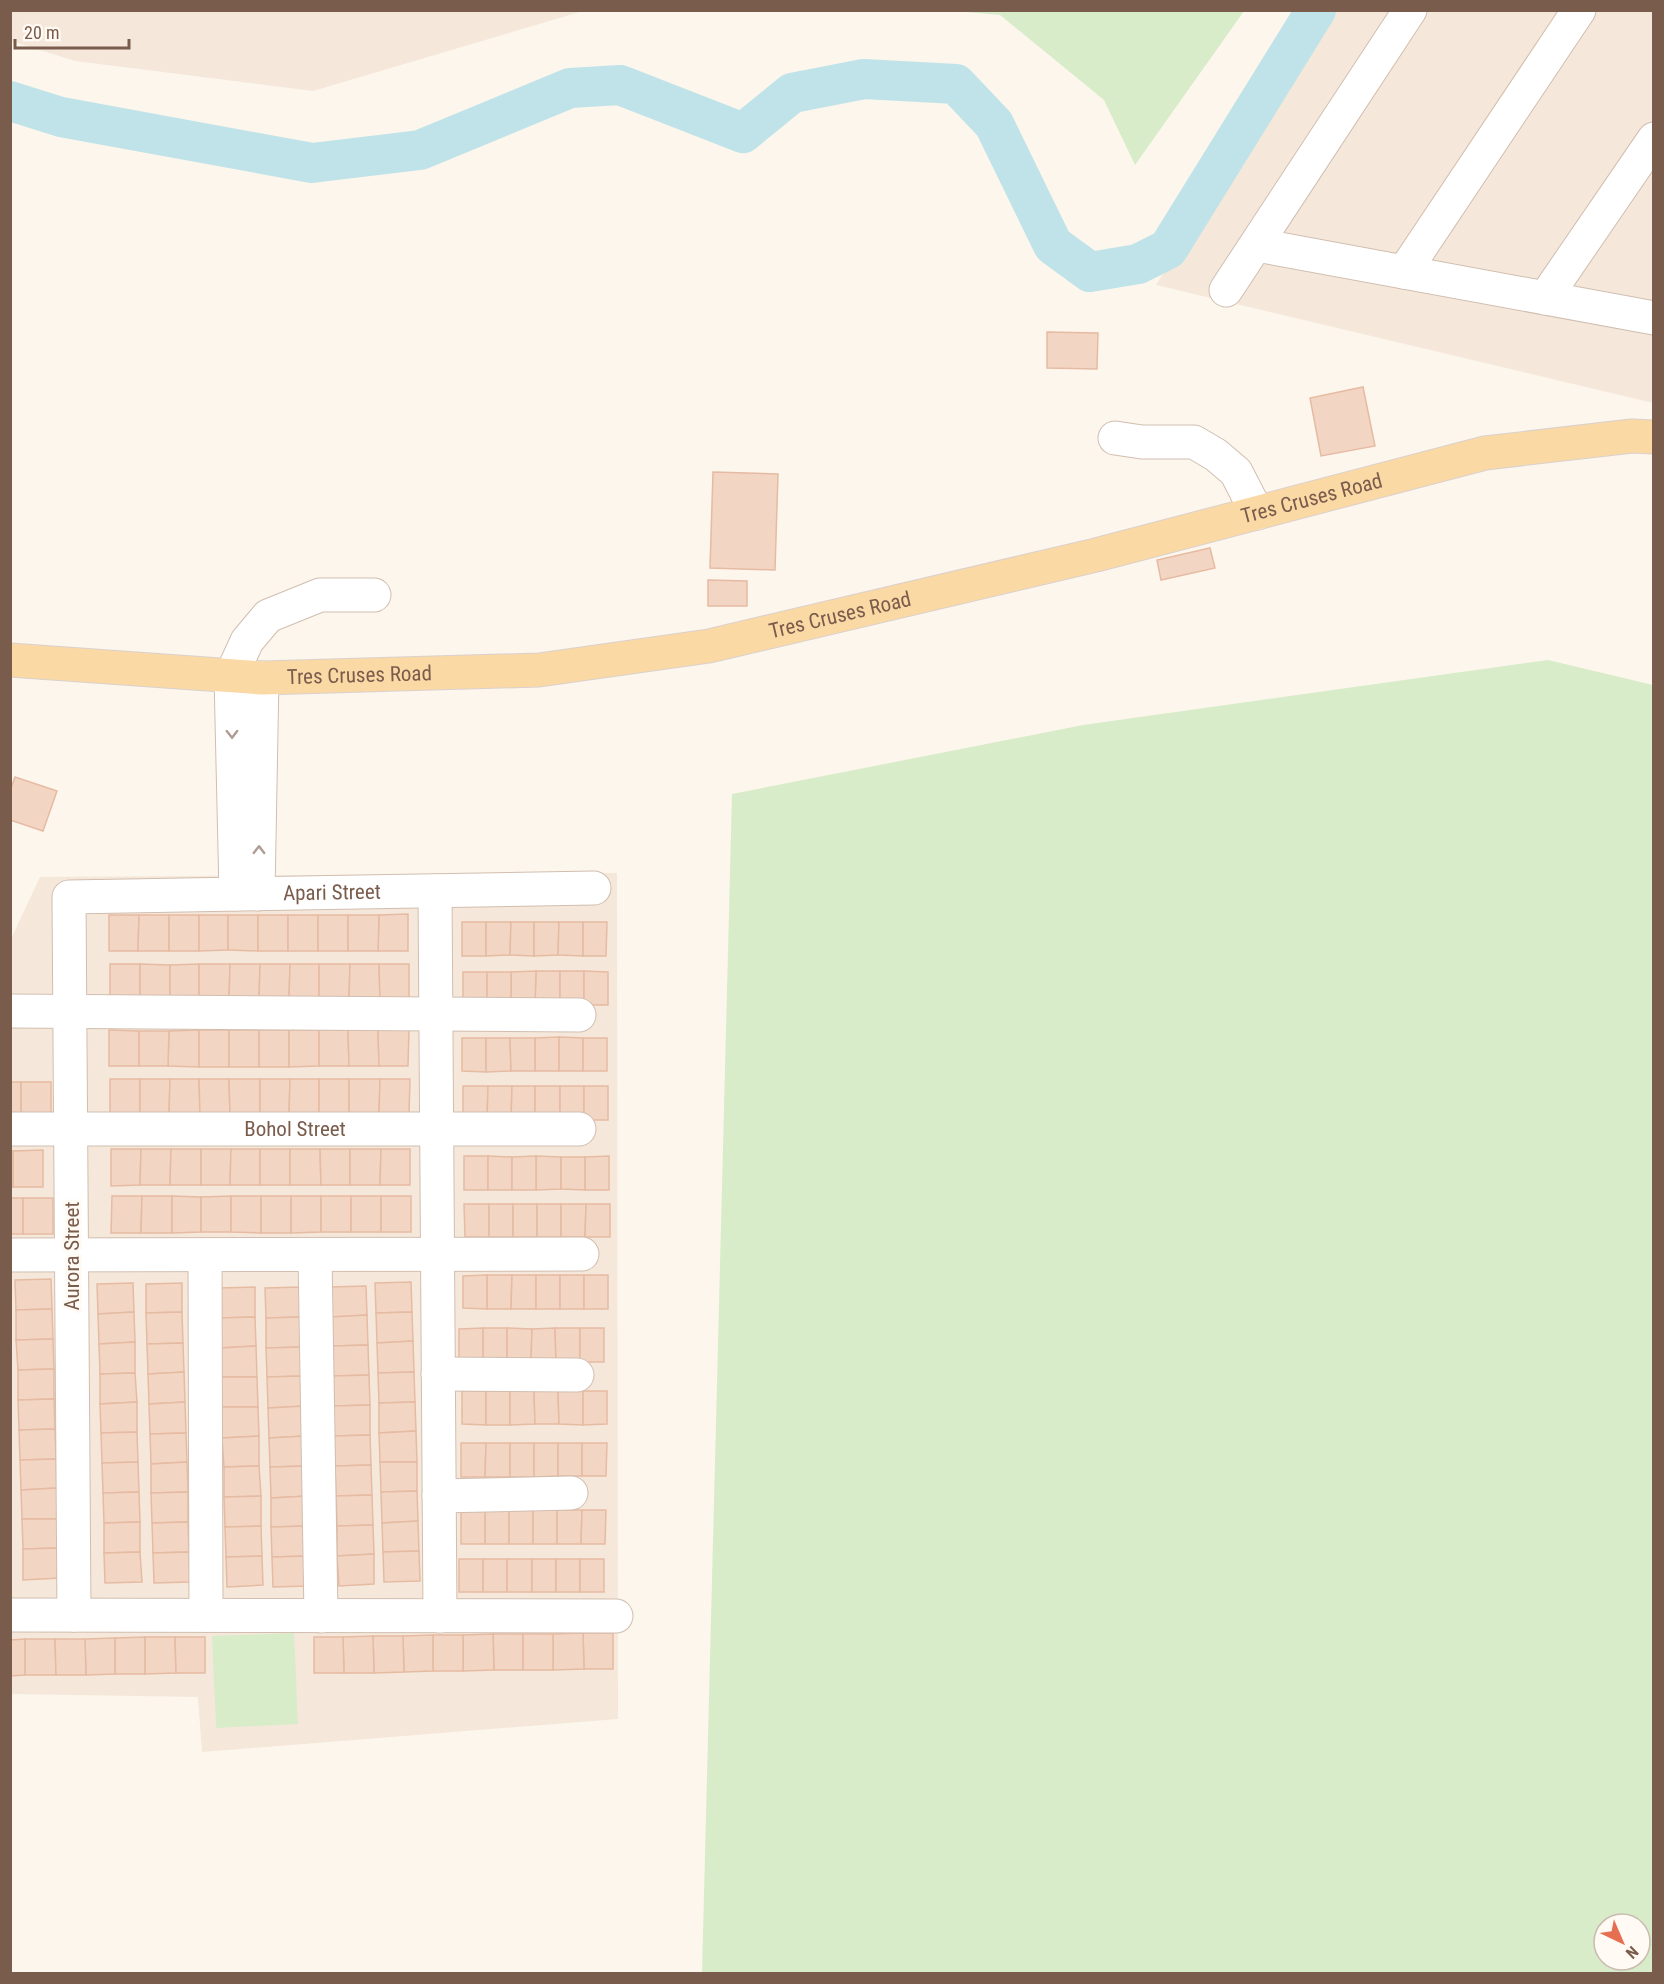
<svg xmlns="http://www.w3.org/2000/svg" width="1664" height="1984" viewBox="0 0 1664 1984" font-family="'Roboto Condensed',sans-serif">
<rect width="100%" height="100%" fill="#fdf6ec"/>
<!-- residential -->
<g fill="#f5e8da">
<polygon points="10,11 11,10 583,11 313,91 75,61 11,41"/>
<polygon points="1329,11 1653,11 1653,403 1156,285"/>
<polygon points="617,873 618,1719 202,1752 198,1697 11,1694 10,941 40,877"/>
</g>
<!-- green -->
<g fill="#d8ecc9" fill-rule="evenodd">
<polygon points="954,11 1244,11 1135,165 1104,100 1000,15"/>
<path d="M1548 660 1653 685V1973H702L732 794 1083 725ZM1604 1924H1640V1960H1604Z"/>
<polygon points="294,1633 298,1724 216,1728 212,1636"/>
</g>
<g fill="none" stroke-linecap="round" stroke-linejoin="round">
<!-- canal -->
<polyline stroke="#bfe3e8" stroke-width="40" points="10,101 61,117 312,163 420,150 570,88 620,85 743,133 792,93 864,79 956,84 994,124 1053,245 1090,272 1138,264 1168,249 1316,10"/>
</g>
<!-- building -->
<g fill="#f3d5c3" stroke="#e6bba3" stroke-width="1.5">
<polygon points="1047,332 1098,333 1097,369 1047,368"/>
<polygon points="1363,387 1375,446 1321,456 1310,398"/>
<polygon points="713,472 778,474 775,570 710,568"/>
<polygon points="1210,548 1215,568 1161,580 1157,560"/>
<polygon points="708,580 747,581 747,606 708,606"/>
<polygon points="15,777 57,791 43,831 10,820 10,791"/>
<polygon points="408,914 408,951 378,951 379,915"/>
<polygon points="109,915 139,915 138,951 109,951"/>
<polygon points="139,915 169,915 169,951 138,951"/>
<rect x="169" y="915" width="30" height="36"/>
<polygon points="199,915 228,915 228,950 199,951"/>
<polygon points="228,915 258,915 258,951 228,950"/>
<rect x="258" y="915" width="30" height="36"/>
<rect x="288" y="915" width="30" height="36"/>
<rect x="318" y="915" width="30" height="36"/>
<polygon points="348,915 379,915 378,951 348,951"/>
<rect x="462" y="922" width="24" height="34"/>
<polygon points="486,922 511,922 510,955 486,956"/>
<polygon points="511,922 534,922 534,956 510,955"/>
<polygon points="534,922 559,922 558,955 534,956"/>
<polygon points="559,922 583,922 583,956 558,955"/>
<polygon points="583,922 607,922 606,956 583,956"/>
<polygon points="110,964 140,964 140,1001 110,1000"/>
<polygon points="140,964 170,965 170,1000 140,1001"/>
<polygon points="199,964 199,1001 170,1000 170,965"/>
<polygon points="199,964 230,964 229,1001 199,1001"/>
<polygon points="230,964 260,964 259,1001 229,1001"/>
<polygon points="260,964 290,964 289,1000 259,1001"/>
<polygon points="290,964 319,964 319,1000 289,1000"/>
<polygon points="319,964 350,964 349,1000 319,1000"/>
<polygon points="350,964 379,964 380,1000 349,1000"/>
<polygon points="379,964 409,964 409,1000 380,1000"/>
<polygon points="536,971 560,971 560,1005 535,1005"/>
<polygon points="536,971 535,1005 511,1005 511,972"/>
<rect x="560" y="971" width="24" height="34"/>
<polygon points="584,971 608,972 608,1005 584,1005"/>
<rect x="463" y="972" width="24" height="33"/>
<rect x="487" y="972" width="24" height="33"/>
<polygon points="109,1030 139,1031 139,1066 109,1066"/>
<polygon points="199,1030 199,1067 168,1066 169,1031"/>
<rect x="199" y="1030" width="30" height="37"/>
<rect x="229" y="1030" width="30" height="37"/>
<rect x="259" y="1030" width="30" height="37"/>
<polygon points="289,1030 319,1030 319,1066 289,1067"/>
<polygon points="319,1030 348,1030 349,1066 319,1066"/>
<polygon points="348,1030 378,1030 379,1066 349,1066"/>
<polygon points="378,1030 409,1030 408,1066 379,1066"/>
<polygon points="139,1031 169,1031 168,1066 139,1066"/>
<polygon points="559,1037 559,1071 535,1071 535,1038"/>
<polygon points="559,1037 583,1038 583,1071 559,1071"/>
<polygon points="462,1038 486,1038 486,1072 462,1071"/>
<polygon points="486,1038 510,1038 511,1071 486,1072"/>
<polygon points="510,1038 535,1038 535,1071 511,1071"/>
<rect x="583" y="1038" width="24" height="33"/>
<rect x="110" y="1079" width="30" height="36"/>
<polygon points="140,1079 170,1079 169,1115 140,1115"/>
<polygon points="170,1079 199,1079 200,1115 169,1115"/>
<polygon points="199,1079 229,1079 230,1115 200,1115"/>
<polygon points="229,1079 260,1079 260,1115 230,1115"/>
<polygon points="260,1079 290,1079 289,1115 260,1115"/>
<polygon points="290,1079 319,1079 319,1115 289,1115"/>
<rect x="319" y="1079" width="30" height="36"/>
<polygon points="349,1079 380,1079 379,1115 349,1115"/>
<polygon points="380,1079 410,1079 409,1114 379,1115"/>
<rect x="10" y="1082" width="11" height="37"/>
<rect x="21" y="1082" width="30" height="37"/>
<polygon points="463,1086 488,1086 487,1119 463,1120"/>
<polygon points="488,1086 512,1086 511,1120 487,1119"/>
<polygon points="512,1086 535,1086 535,1120 511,1120"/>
<rect x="535" y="1086" width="25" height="34"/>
<rect x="560" y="1086" width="24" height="34"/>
<rect x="584" y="1086" width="24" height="34"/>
<polygon points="111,1149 141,1149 140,1185 111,1186"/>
<polygon points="141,1149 171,1149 170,1185 140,1185"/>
<polygon points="171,1149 201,1149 201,1185 170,1185"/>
<polygon points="201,1149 231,1149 230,1185 201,1185"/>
<polygon points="231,1149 260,1149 260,1185 230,1185"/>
<rect x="260" y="1149" width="30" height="36"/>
<polygon points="290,1149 320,1149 321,1185 290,1185"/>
<polygon points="320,1149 350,1149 350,1185 321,1185"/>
<polygon points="350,1149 381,1149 380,1185 350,1185"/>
<polygon points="381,1149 410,1149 410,1185 380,1185"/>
<polygon points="43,1150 43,1187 13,1187 13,1151"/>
<rect x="10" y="1151" width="3" height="36"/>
<rect x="464" y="1156" width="24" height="34"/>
<polygon points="488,1156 512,1157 512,1190 488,1190"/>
<polygon points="536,1156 561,1157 561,1189 536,1190"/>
<polygon points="536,1156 536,1190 512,1190 512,1157"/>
<polygon points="609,1156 609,1190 585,1190 585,1157"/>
<polygon points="561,1157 585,1157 585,1190 561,1189"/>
<polygon points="112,1196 142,1196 141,1233 111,1233"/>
<polygon points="142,1196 172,1196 172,1233 141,1233"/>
<polygon points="172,1196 201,1197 201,1232 172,1233"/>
<polygon points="231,1196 231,1232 201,1232 201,1197"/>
<polygon points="231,1196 261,1196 261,1233 231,1232"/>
<rect x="261" y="1196" width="30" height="37"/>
<polygon points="291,1196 321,1196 321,1232 291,1233"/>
<rect x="321" y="1196" width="30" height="36"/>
<rect x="351" y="1196" width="30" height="36"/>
<rect x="381" y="1196" width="30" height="36"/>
<rect x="10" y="1198" width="13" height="36"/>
<rect x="23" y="1198" width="30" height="36"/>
<polygon points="464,1204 489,1204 489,1237 465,1237"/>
<rect x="489" y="1204" width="24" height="33"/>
<rect x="513" y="1204" width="24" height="33"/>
<rect x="537" y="1204" width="24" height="33"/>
<polygon points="561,1204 586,1204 585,1237 561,1237"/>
<polygon points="586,1204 610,1204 610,1237 585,1237"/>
<polygon points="487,1275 512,1275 511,1309 487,1309"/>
<polygon points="487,1275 487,1309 463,1308 463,1276"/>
<polygon points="512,1275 536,1275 536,1309 511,1309"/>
<rect x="536" y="1275" width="24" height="34"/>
<rect x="560" y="1275" width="24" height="34"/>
<rect x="584" y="1275" width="24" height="34"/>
<polygon points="51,1279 52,1309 16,1310 15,1280"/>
<polygon points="411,1282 412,1312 376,1313 375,1283"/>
<polygon points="133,1283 134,1312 98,1314 97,1284"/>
<polygon points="182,1283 182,1312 146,1313 146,1284"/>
<polygon points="366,1286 367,1315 331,1317 330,1287"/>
<polygon points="255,1287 255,1317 219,1318 219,1288"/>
<polygon points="301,1287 302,1317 266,1318 265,1288"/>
<polygon points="52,1309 53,1339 16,1340 16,1310"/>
<polygon points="134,1312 135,1342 99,1344 98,1314"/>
<polygon points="182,1312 183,1343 147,1344 146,1313"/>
<polygon points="412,1312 413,1341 377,1343 376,1313"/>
<polygon points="367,1315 368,1345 332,1346 331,1317"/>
<polygon points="255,1317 256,1346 220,1348 219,1318"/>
<polygon points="302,1317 303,1347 266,1348 266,1318"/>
<rect x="483" y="1328" width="24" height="34"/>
<polygon points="483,1328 483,1362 459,1362 459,1329"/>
<polygon points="507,1328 532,1329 531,1361 507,1362"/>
<polygon points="555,1328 556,1362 531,1361 532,1329"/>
<polygon points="555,1328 580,1328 580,1362 556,1362"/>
<rect x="580" y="1328" width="24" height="34"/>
<polygon points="53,1339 54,1369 18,1370 16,1340"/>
<polygon points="413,1341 414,1372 378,1373 377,1343"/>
<polygon points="135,1342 135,1373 100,1374 99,1344"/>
<polygon points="183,1343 184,1372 148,1374 147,1344"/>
<polygon points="368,1345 369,1375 333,1376 332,1346"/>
<polygon points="256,1346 257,1377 221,1377 220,1348"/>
<polygon points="303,1347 303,1376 267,1377 266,1348"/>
<polygon points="54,1369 54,1399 18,1400 18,1370"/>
<polygon points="184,1372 185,1402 149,1404 148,1374"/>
<polygon points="414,1372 415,1402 379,1403 378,1373"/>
<polygon points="135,1373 137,1402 100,1404 100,1374"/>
<polygon points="369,1375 370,1405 334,1406 333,1376"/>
<polygon points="303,1376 304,1406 268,1408 267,1377"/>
<polygon points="221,1377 257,1377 258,1407 222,1407"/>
<polygon points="462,1391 486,1391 486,1425 462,1424"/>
<rect x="486" y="1391" width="24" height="34"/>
<polygon points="510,1391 534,1391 535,1424 510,1425"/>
<polygon points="534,1391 558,1391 559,1424 535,1424"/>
<polygon points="558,1391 583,1391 583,1425 559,1424"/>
<polygon points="583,1391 607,1391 607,1424 583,1425"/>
<polygon points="54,1399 55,1429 19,1430 18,1400"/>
<polygon points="137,1402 137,1432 101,1433 100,1404"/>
<polygon points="185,1402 186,1433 150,1434 149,1404"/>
<polygon points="415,1402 416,1431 379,1433 379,1403"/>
<polygon points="370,1405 370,1435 334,1436 334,1406"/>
<polygon points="304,1406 305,1436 269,1438 268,1408"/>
<polygon points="222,1407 258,1407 259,1436 222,1438"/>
<polygon points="55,1429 56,1459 20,1460 19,1430"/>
<polygon points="416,1431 417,1462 380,1462 379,1433"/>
<polygon points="137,1432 138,1462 102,1463 101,1433"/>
<polygon points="186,1433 187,1462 151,1464 150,1434"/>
<polygon points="370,1435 371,1465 335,1466 334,1436"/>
<polygon points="259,1436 259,1466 224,1467 222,1438"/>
<polygon points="305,1436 306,1466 270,1467 269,1438"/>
<polygon points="461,1443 486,1443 485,1477 461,1477"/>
<polygon points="486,1443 510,1443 510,1477 485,1477"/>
<rect x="510" y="1443" width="24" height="34"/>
<polygon points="534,1443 558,1443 558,1476 534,1477"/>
<rect x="558" y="1443" width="24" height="33"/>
<polygon points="582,1443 607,1443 606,1476 582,1476"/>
<polygon points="56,1459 57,1488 21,1490 20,1460"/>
<polygon points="138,1462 139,1492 103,1493 102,1463"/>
<polygon points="187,1462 188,1492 151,1493 151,1464"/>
<polygon points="380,1462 417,1462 417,1491 381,1492"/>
<polygon points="371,1465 372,1495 336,1496 335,1466"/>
<polygon points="259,1466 261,1496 224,1497 224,1467"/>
<polygon points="306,1466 307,1496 271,1498 270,1467"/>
<polygon points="57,1488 58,1519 22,1519 21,1490"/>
<polygon points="417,1491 418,1521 382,1523 381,1492"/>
<polygon points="139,1492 140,1522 104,1523 103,1493"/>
<polygon points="188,1492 188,1522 152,1523 151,1493"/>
<polygon points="372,1495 373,1525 337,1526 336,1496"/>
<polygon points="261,1496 261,1526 225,1527 224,1497"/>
<polygon points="307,1496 308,1526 271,1527 271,1498"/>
<rect x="485" y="1510" width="24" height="34"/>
<polygon points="485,1510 485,1544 461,1544 461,1511"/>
<rect x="509" y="1510" width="24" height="34"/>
<rect x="533" y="1510" width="24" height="34"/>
<polygon points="557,1510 582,1510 581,1544 557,1544"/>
<polygon points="582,1510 606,1510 605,1544 581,1544"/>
<polygon points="22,1519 58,1519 58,1548 23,1549"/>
<polygon points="418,1521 419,1551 383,1552 382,1523"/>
<polygon points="140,1522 140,1552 104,1553 104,1523"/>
<polygon points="188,1522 189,1552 153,1553 152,1523"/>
<polygon points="373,1525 374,1554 337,1556 337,1526"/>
<polygon points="261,1526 262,1556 226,1557 225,1527"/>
<polygon points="308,1526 308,1556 272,1557 271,1527"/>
<polygon points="58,1548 60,1578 23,1580 23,1549"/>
<polygon points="419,1551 420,1581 384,1582 383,1552"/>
<polygon points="140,1552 142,1582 105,1583 104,1553"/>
<polygon points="189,1552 190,1582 154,1583 153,1553"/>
<polygon points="374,1554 374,1584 339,1586 337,1556"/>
<polygon points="262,1556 263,1585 227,1587 226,1557"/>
<polygon points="308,1556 309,1586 273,1587 272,1557"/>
<rect x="459" y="1559" width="24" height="33"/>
<rect x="483" y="1559" width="24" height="33"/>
<rect x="507" y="1559" width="25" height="33"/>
<rect x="532" y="1559" width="24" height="33"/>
<rect x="556" y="1559" width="24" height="33"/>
<rect x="580" y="1559" width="24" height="33"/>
<polygon points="583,1633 613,1633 613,1669 584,1669"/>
<polygon points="583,1633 584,1669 553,1670 553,1634"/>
<polygon points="493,1634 523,1634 523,1670 494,1670"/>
<polygon points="493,1634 494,1670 463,1671 463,1635"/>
<rect x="523" y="1634" width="30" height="36"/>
<rect x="433" y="1635" width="30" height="36"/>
<polygon points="433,1635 433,1671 404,1672 403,1636"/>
<polygon points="373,1636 403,1636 404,1672 374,1673"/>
<polygon points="373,1636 374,1673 344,1673 343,1637"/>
<polygon points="145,1637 175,1637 176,1673 145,1674"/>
<polygon points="145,1637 145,1674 115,1674 115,1638"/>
<polygon points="175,1637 205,1637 205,1673 176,1673"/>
<polygon points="314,1637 343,1637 344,1673 314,1673"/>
<polygon points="115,1638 115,1674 86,1675 85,1639"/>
<polygon points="25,1639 55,1639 56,1675 25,1675"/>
<polygon points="25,1639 25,1675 10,1676 10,1640"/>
<polygon points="55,1639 85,1639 86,1675 56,1675"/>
</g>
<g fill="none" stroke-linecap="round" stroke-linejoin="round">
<defs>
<g id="minor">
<polyline points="1257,245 1654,318"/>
<polyline points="1404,272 1579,10"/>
<polyline points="1226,290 1410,10"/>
<polyline points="1545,298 1654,139"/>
<polyline points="1115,438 1142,442 1194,442 1216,455 1236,472 1257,513"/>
<polyline points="435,891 440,1616"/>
<polyline points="236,894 231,676 247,641 268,616 320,595 374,595"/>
<polyline points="258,894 262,678"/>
<polyline points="10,1011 579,1015"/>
<path id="s1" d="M10 1129H579"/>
<polyline points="10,1255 582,1254"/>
<polyline points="205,1255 206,1615"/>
<polyline points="315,1255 321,1616"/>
<polyline points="438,1374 577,1375"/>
<polyline points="439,1496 571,1493"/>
<polyline points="10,1615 616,1616"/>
<path id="s2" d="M74 1615 69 897 594 888"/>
</g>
<g id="major">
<path id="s3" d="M10 660 262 678 539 670 709 646 1096 555 1485 453 1632 436 1654 437"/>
</g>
</defs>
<!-- minor casing -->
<use href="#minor" stroke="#d1beb0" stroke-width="35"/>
<!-- major casing -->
<use href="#major" stroke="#dad1cd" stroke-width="35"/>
<!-- minor -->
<use href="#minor" stroke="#fff" stroke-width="33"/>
<!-- major -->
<use href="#major" stroke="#fbd9a5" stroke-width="33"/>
</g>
<!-- one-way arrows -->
<defs><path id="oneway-chevron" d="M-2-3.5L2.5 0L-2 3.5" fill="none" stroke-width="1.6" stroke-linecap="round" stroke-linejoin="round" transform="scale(1.5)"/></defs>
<g stroke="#af9d94">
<use href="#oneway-chevron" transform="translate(232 734) rotate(89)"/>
<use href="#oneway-chevron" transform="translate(259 850) rotate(-89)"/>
</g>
<g text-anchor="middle" stroke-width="6" stroke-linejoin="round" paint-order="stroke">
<!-- street labels -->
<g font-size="21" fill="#7a5c4d" stroke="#fffaf3">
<text dy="7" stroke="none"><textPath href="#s3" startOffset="1322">Tres Cruses Road</textPath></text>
<text dy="7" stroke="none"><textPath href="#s3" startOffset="836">Tres Cruses Road</textPath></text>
<text dy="7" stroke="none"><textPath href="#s3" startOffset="350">Tres Cruses Road</textPath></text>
<text dy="7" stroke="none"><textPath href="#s2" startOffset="981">Apari Street</textPath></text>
<text dy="7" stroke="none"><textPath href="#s1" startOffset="285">Bohol Street</textPath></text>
<text transform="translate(72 1256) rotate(-90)" y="7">Aurora Street</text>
</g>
</g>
<!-- border -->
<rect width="1664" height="1984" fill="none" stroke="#7a5c4d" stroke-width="24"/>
<!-- north arrow -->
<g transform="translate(1622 1942) rotate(136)"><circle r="28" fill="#fffaf3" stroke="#cabbb1" stroke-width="1.5"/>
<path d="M0-4.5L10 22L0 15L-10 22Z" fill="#e76f51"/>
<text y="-9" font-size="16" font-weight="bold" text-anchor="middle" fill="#7a5c4d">N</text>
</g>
<!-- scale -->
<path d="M15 39v9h114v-9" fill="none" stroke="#7a5c4d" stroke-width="3"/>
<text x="24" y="39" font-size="18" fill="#7a5c4d" stroke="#fffaf3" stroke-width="4.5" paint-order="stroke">20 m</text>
</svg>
